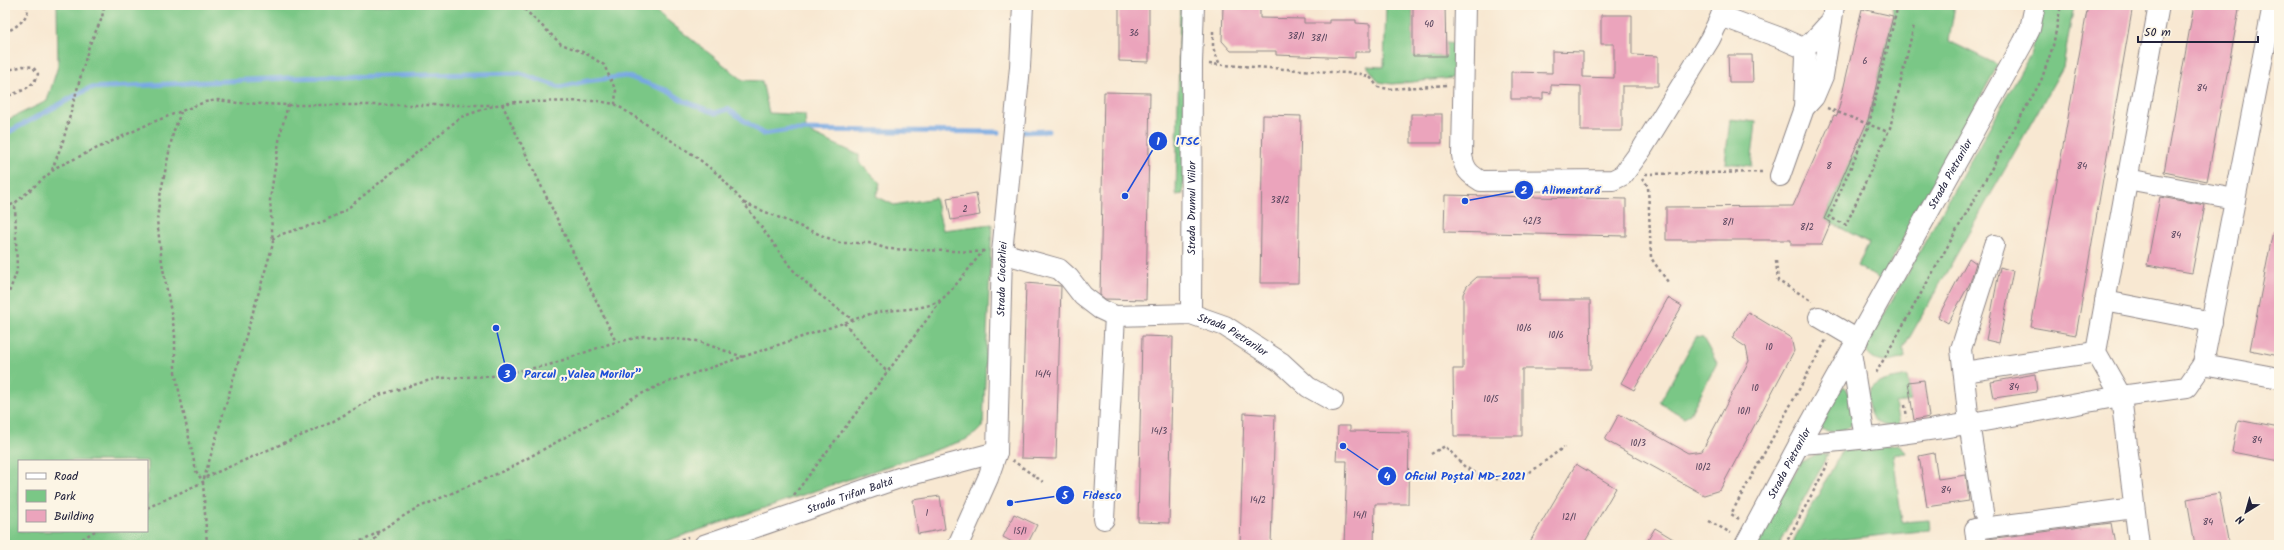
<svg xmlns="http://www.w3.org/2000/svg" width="2284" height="550" viewBox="0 0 2284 550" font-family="Kalam,sans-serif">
<rect width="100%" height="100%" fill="#fcf5e5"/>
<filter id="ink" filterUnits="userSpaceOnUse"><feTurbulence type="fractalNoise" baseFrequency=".025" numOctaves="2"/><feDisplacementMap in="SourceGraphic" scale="8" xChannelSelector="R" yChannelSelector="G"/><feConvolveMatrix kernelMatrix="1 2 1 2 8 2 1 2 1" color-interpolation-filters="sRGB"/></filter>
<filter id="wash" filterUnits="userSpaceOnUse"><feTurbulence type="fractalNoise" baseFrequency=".012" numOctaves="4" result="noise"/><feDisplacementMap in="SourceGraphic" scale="16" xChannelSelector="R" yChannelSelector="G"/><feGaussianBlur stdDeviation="0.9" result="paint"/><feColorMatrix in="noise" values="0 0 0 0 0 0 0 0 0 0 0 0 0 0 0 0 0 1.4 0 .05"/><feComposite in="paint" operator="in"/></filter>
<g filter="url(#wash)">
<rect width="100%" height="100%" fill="#f8e8d2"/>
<!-- green -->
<g fill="#7ac786" stroke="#4e7460" fill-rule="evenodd">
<path d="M57 5H648L743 80 762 81 769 113 805 115 806 131 859 155V162L880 183 876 196 894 205 935 198 943 230 992 224 983 426 976 433 965 440 655 545H5V121L47 101 58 66ZM19 461H147V531H19Z"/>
<polygon points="1180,5 1187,5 1183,194 1176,195"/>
<polygon points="1386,5 1413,5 1413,56 1445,56 1446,42 1458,43 1458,74 1452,78 1392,84 1379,82 1367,66 1384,67"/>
<polygon points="1892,5 1955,5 1949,41 1998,65 1881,280 1857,266 1869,243 1824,219 1870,114 1893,16"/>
<path d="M2043 5H2074L2063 67 1903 349 1904 358C1891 362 1877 366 1867 353V345L2030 55Z"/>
<polygon points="1730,119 1756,122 1751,166 1725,163"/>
<polygon points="1696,337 1703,338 1717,363 1690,414 1684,417 1663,405 1660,402"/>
<path d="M1907 376 1911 401 1895 403 1899 425C1880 429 1869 421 1868 402 1867 397 1868 392 1872 388 1881 379 1896 379 1907 376Z"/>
<polygon points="1844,386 1848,393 1853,422 1849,428 1831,432 1821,429 1821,424 1838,391"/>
<polygon points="1898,444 1905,450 1906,453 1893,455 1902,522 1929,520 1930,530 1791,545 1842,451"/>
<polygon points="1828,454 1779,545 1755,545 1801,462 1815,455"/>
</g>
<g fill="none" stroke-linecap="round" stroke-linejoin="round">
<!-- stream -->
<g stroke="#77a8e2" stroke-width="5">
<polyline points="1019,132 1048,131"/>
<polyline points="5,134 90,88 286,78 518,73 560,87 587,81 626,76 666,90 684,101 715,113 728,109 763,134 790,130 999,132"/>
</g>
</g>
<g id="blocks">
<!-- building -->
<g fill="#eba4bc">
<polygon points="1119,5 1149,5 1149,62 1119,61"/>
<polygon points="1223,5 1260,5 1260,18 1304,19 1304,23 1329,23 1329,20 1356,20 1356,23 1370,24 1370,52 1355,52 1355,58 1276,55 1276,51 1231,51 1222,41"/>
<polygon points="1413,5 1445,5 1446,56 1413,56"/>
<polygon points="2088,5 2133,5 2076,335 2031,327"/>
<polygon points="2194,5 2240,5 2207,181 2164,172"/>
<polygon points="1862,9 1893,16 1868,120 1824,219 1831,222 1821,245 1791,245 1791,240 1666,240 1666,207 1793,206 1834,115 1837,116"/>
<polygon points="1601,15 1632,15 1632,55 1658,56 1658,86 1622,86 1622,131 1581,131 1581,86 1551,85 1551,93 1543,92 1543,99 1511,99 1511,72 1552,73 1552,51 1583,52 1583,77 1614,78 1614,44 1601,44"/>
<polygon points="1728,55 1752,55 1753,82 1729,82"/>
<polygon points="1104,92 1150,93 1146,300 1105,299 1100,295"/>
<rect x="1411" y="114" width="31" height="29"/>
<polygon points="1263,115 1301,116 1298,283 1260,283"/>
<polygon points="976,193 980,215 951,220 947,198"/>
<polygon points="1445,195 1626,199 1626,236 1444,232"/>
<polygon points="2160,197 2205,205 2192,273 2147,265"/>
<polygon points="2273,231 2279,232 2279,356 2250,350"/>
<polygon points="1969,258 1976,263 1970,283 1948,323 1938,317"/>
<polygon points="2000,267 2013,271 1999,343 1986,340"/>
<polygon points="1477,277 1539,277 1539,300 1590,300 1591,369 1522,369 1522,436 1454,436 1453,369 1463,369 1463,294 1467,286"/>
<polygon points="1026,283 1061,286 1056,459 1021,458"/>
<polygon points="1668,298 1682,306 1634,390 1621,383"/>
<polygon points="1748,312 1791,338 1794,351 1720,490 1704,495 1605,440 1619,414 1688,453 1702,451 1749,361 1746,347 1732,338"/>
<polygon points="1142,336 1173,337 1169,523 1138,522"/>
<polygon points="2035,374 2037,392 1994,398 1991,382"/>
<polygon points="1924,380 1929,417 1914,420 1908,382"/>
<polygon points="1244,413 1275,415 1271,545 1240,545"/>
<polygon points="2238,420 2279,428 2279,461 2232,452"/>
<polygon points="1338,426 1350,426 1350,431 1409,432 1408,504 1375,504 1374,545 1344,545 1347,461 1336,461"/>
<polygon points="1934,453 1938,479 1966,475 1969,501 1927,507 1919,456"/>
<polygon points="1576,464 1616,488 1583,545 1528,545"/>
<polygon points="2219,493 2229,545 2195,545 2187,499"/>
<polygon points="940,496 945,529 918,534 913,500"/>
<polygon points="1014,514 1037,525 1027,545 1018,545 1003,537"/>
<polygon points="2111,523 2115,545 1988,545 1988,539"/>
<polygon points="1655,528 1683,545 1645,545"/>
</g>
</g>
</g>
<g filter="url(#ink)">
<use href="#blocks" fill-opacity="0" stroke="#8d8586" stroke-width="1"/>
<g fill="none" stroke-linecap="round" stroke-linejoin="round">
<defs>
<g id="minor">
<path d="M1465 5 1462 155C1464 169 1469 174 1481 181L1613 180 1623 175 1642 149 1710 39 1721 16 1724 5"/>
<polyline points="2159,5 2096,352 2121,396 2187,387 2203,364 2279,378"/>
<polyline points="1721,16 1778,37 1803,48 1813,41 1832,20 1834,5"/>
<polyline points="1803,48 1806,55 1804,108"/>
<polyline points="1780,176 1804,108 1814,97 1823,76 1832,20"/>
<polyline points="2127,179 2235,199"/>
<path id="s1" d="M1002 253 1059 269 1069 278 1083 296 1100 309 1115 316 1191 314 1225 326 1282 363 1308 387 1333 401"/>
<polyline points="2105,301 2212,322"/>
<path id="s2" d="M1191 314 1192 63 1194 5"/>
<polyline points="1819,317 1858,340"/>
<polyline points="1851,352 1865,439"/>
<polyline points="2203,364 2273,5"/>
<polyline points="1964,372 2096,352"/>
<path d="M1799 444C1908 438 2014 415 2121 396L2139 545"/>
<polyline points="1983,512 1969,423 1961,349 1994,245"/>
<polyline points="1104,519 1115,316"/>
<path id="s3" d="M704 545 899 478 997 452"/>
<path id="s4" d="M958 545 988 478 997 452 1002 253 1020 67 1023 5"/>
<path id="s5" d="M1745 545 1799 444 2023 43 2030 29 2035 5"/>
<polyline points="1977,545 1975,529 2134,508"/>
</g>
</defs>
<!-- minor casing -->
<use href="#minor" stroke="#8d8586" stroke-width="22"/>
<!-- path -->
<g stroke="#8d8586" stroke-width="2.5" stroke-dasharray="3 3" stroke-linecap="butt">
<polyline points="520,5 561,44 585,53 604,65 616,91 615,104"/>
<polyline points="1898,5 1868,128 1829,217 1846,225 1890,128 1914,25"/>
<polyline points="1213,31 1213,48 1220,65"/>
<path d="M5 33C15 27 25 22 28 10L26 5"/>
<polyline points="1209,64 1361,74 1370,77 1378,87 1389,89 1447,85"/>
<path d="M5 71 23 66 33 67 38 74C33 89 18 92 5 97"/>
<polyline points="502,104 616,342"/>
<polyline points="1827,108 1888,132"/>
<polyline points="52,170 63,141 89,46 102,18 104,5"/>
<polyline points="1645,174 1764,172"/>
<polyline points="1642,178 1648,186 1651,258 1668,282"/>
<polyline points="744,203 840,243 869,243 888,249 982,252"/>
<polyline points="5,208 15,203 57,167 153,122 205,102 218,100 238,103 288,105 493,105"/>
<polyline points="272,239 282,234 322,222 343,212 461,117 496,105 516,102 598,101 615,104 695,156 720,176 743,202 792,269 817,293 853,320"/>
<polyline points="1776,261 1778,281 1813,301"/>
<polyline points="5,303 17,271 15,203"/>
<polyline points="844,323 887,372"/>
<polyline points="1876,373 2041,81 2053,46 2061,5"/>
<polyline points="1905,405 1907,417"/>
<polyline points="1431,454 1445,446 1465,467 1484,478 1505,480 1532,471 1564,447"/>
<polyline points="1012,460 1043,482"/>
<polyline points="206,477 330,423 379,395 427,381 440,378 492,376 549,365 609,344 644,336 697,341 743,357"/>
<polyline points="794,495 941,301"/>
<polyline points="147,508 203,482 196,471 175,372 175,334 162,263 157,220 160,196 173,133 181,112"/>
<polyline points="1739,519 1731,514 1826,340"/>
<polyline points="1709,521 1731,533"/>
<polyline points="72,545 95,531"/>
<polyline points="207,545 203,482 273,244 270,200 280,135 288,105"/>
<path d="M337 545 365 540 415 509 508 469 598 419 610 415 631 399 662 384 870 314C893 308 918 312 939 301 949 296 975 260 984 250"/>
<polyline points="371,545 379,533"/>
<polyline points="664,545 688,537"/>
<polyline points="1785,545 1830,460"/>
</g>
<!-- minor -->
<use href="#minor" stroke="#fff" stroke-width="20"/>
</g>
</g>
<g text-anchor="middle" stroke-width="4" stroke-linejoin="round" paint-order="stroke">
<!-- number labels -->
<g font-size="9" fill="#54425b">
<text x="1429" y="27">40</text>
<text x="1134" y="36">36</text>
<text x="1296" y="39">38/1</text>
<text x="1319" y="41">38/1</text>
<text x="1865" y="64">6</text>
<text x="2202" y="91">84</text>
<text x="1829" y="169">8</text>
<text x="2082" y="169">84</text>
<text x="1280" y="203">38/2</text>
<text x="965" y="212">2</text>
<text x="1532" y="224">42/3</text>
<text x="1728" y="225">8/1</text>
<text x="1807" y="230">8/2</text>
<text x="2176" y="238">84</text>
<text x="1524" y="331">10/6</text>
<text x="1556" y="338">10/6</text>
<text x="1769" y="350">10</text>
<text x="1043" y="377">14/4</text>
<text x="2014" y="390">84</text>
<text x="1755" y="391">10</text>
<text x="1491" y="402">10/5</text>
<text x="1744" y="414">10/1</text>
<text x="1159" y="434">14/3</text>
<text x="2257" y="443">84</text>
<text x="1638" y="446">10/3</text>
<text x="1703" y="470">10/2</text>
<text x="1946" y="493">84</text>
<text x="1258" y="503">14/2</text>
<text x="927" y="516">1</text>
<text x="1360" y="518">14/1</text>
<text x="1569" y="520">12/1</text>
<text x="2208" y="525">84</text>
<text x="1020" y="534">15/1</text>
</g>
<!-- street labels -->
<g font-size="11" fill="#22223b" stroke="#fcf5e5">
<text dy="4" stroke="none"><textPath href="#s5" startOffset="424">Strada Pietrarilor</textPath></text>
<text dy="4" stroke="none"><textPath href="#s2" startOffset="106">Strada Drumul Viilor</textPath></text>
<text dy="4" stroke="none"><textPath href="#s4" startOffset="274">Strada Ciocârliei</textPath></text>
<text dy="4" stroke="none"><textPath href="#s1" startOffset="256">Strada Pietrarilor</textPath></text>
<text dy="4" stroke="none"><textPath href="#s5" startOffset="93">Strada Pietrarilor</textPath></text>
<text dy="4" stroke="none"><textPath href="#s3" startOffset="154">Strada Trifan Baltă</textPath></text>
</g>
</g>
<!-- callouts -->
<path fill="none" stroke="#1d4ed8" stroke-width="1.5" d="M1125 196L1158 141M1465 201L1524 190M496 328L507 373M1343 446L1387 476M1010 503L1065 495"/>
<g fill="#1d4ed8" stroke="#fcf5e5" stroke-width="1.5">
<circle cx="1125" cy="196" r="4"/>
<circle cx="1465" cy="201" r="4"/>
<circle cx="496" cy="328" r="4"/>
<circle cx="1343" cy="446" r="4"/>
<circle cx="1010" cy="503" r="4"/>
<circle cx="1158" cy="141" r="10"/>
<circle cx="1524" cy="190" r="10"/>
<circle cx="507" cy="373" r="10"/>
<circle cx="1387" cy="476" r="10"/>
<circle cx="1065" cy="495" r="10"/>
</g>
<g font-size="12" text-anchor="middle" font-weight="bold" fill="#fff">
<text x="1158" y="145">1</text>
<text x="1524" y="194">2</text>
<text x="507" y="378">3</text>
<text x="1387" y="480">4</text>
<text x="1065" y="499">5</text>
</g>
<g font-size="12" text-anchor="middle" font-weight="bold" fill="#1d4ed8" stroke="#fcf5e5" stroke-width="4" stroke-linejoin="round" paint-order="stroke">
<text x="1188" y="145">ITSC</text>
<text x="1571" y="194">Alimentară</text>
<text x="583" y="378">Parcul „Valea Morilor”</text>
<text x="1465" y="480">Oficiul Poștal MD-2021</text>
<text x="1102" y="499">Fidesco</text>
</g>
<!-- margin -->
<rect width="2284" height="550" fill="none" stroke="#fcf5e5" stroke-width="20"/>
<!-- legend -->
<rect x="18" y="460" width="130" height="72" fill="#fcf5e5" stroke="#a5a1a1"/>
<rect x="26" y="473" width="20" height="6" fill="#ffffff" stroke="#a5a1a1"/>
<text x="54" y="480" font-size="12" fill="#22223b">Road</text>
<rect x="26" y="490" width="20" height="12" fill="#7ac786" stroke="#a5a1a1"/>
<text x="54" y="500" font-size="12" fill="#22223b">Park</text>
<rect x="26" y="510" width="20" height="12" fill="#eba4bc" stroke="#a5a1a1"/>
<text x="54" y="520" font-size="12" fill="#22223b">Building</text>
<!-- north arrow -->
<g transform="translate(2246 512) rotate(217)" stroke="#fcf5e5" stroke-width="3" paint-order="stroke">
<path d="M0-3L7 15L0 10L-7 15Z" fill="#22223b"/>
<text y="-6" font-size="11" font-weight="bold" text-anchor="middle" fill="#22223b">N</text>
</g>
<!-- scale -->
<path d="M2138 36v6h120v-6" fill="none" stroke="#22223b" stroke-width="2"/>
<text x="2144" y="36" font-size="12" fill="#22223b" stroke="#fcf5e5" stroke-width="3" paint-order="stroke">50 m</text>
</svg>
